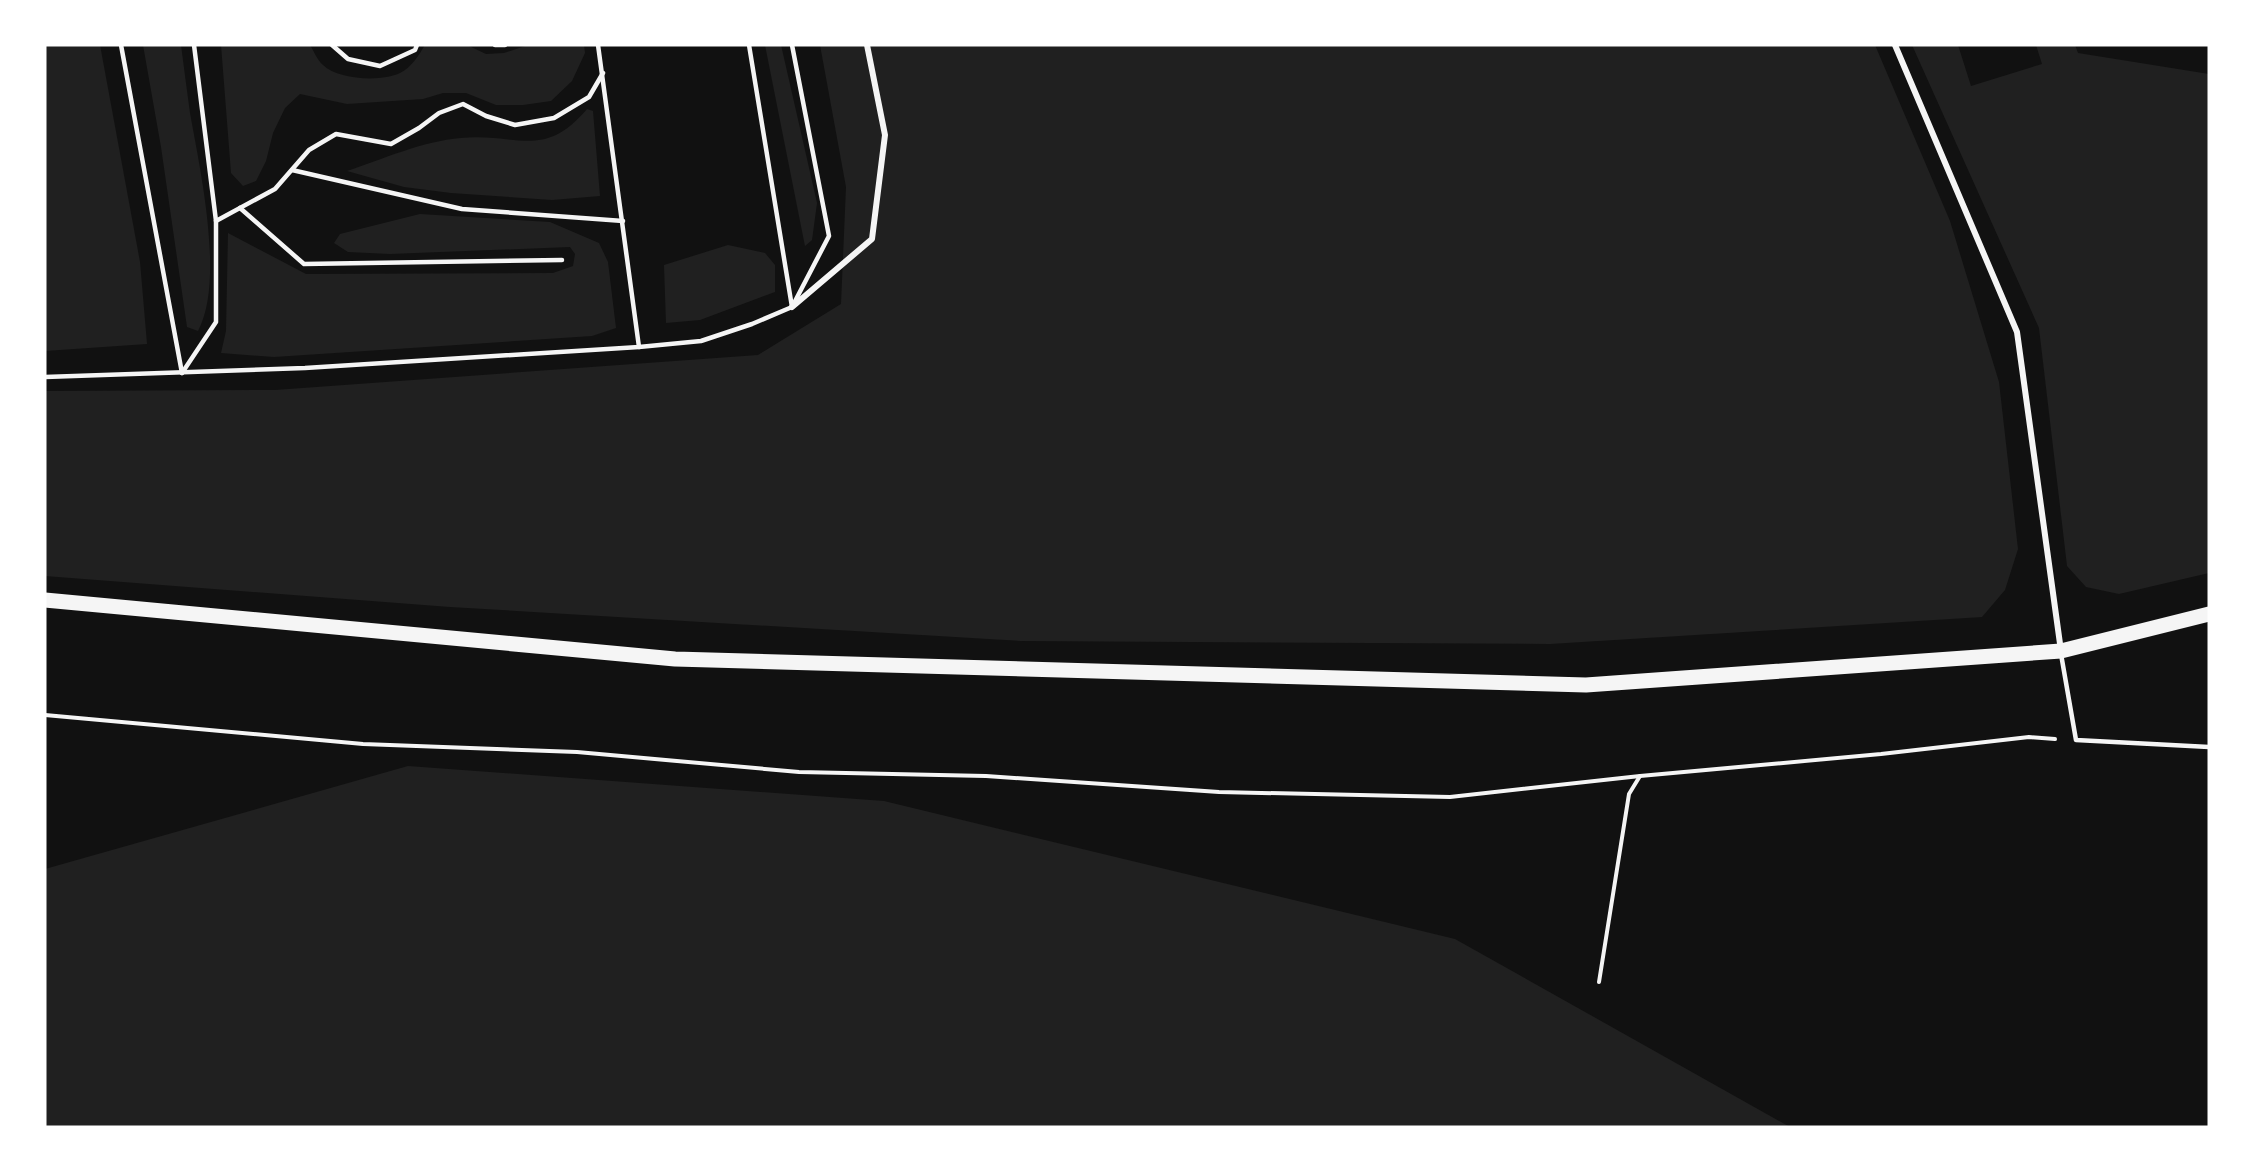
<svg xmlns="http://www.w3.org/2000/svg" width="2254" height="1172" viewBox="0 0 2254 1172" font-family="'Sofia Sans Condensed',sans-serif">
<rect width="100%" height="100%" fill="#111"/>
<!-- green -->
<g fill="#202020">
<polygon points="45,45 100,45 140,262 147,344 45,351"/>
<path d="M143 45H181C184 68 187 91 190 113 200 169 225 281 198 331L187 327 161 147Z"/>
<path d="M221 45H310C314 51 317 60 323 65 338 80 382 82 400 73 411 68 419 55 425 45H467L486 54 504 53 528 45H584L585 53 572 81 551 101 523 105H496L466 93H443L423 99 347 104 300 94 285 108 273 133 266 161 256 181 243 186 231 173Z"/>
<polygon points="765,45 781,45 817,203 812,240 805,246"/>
<polygon points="820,45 1875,45 1950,221 1999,382 2018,549 2005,590 1982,617 1550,644 1021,641 450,607 45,576 45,391 275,390 758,355 841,304 846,187"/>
<polygon points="1912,45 1958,45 1971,86 2042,64 2036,45 2075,45 2078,53 2209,74 2209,573 2119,594 2086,587 2067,566 2039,328"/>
<path d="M587 109 593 111 600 196 552 200 451 193 404 187 347 171C383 159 423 141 461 138 518 133 544 160 587 109Z"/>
<polygon points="420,214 550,222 599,243 608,262 616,328 592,336 274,357 221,353 226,331 228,233 306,274 553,273 573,266 575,254 570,247 390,254 348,252 334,243 340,234"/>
<polygon points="728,245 765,253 775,265 775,292 700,320 666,323 664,265"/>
<polygon points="408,766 884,801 1455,939 1790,1127 45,1127 45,869"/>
</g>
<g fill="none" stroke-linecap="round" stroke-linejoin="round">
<!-- path -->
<g stroke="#f5f5f5" stroke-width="4">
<polyline points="45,715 363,744 577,752 799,772 986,776 1219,792 1450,797 1640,776"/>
<polyline points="1599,982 1629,794 1640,776 1881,754 2029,737 2055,739"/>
</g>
<!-- service -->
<g stroke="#f5f5f5" stroke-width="4.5">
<polyline points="121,45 182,373"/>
<polyline points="332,45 348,59 380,66 415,50 417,45"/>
<polyline points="495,45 505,45"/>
<polyline points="598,45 639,347"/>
<polyline points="749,45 792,307"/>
<polyline points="292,170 462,209 623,221"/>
<polyline points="240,208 304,264 562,260"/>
<polyline points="216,221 275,189 309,150 336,134 391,144 419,128 439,113 463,104 486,116 515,125 554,118 589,97 603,73"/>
<polyline points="182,373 216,322 216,221 194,45"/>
<polyline points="45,377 305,368 639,347 701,341 752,324 792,307 829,236 792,45"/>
<polyline points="2061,654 2076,740 2209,747"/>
</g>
<!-- minor -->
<g stroke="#f5f5f5" stroke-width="6">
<polyline points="1895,45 2017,332 2061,651"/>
<polyline points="792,307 872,239 885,135 867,45"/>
</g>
<!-- primary -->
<polyline stroke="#f5f5f5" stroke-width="15" points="45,600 675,659 1586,685 2061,651 2209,614"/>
</g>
<!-- border -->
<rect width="2254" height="1172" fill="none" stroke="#ffffff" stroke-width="93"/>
</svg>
